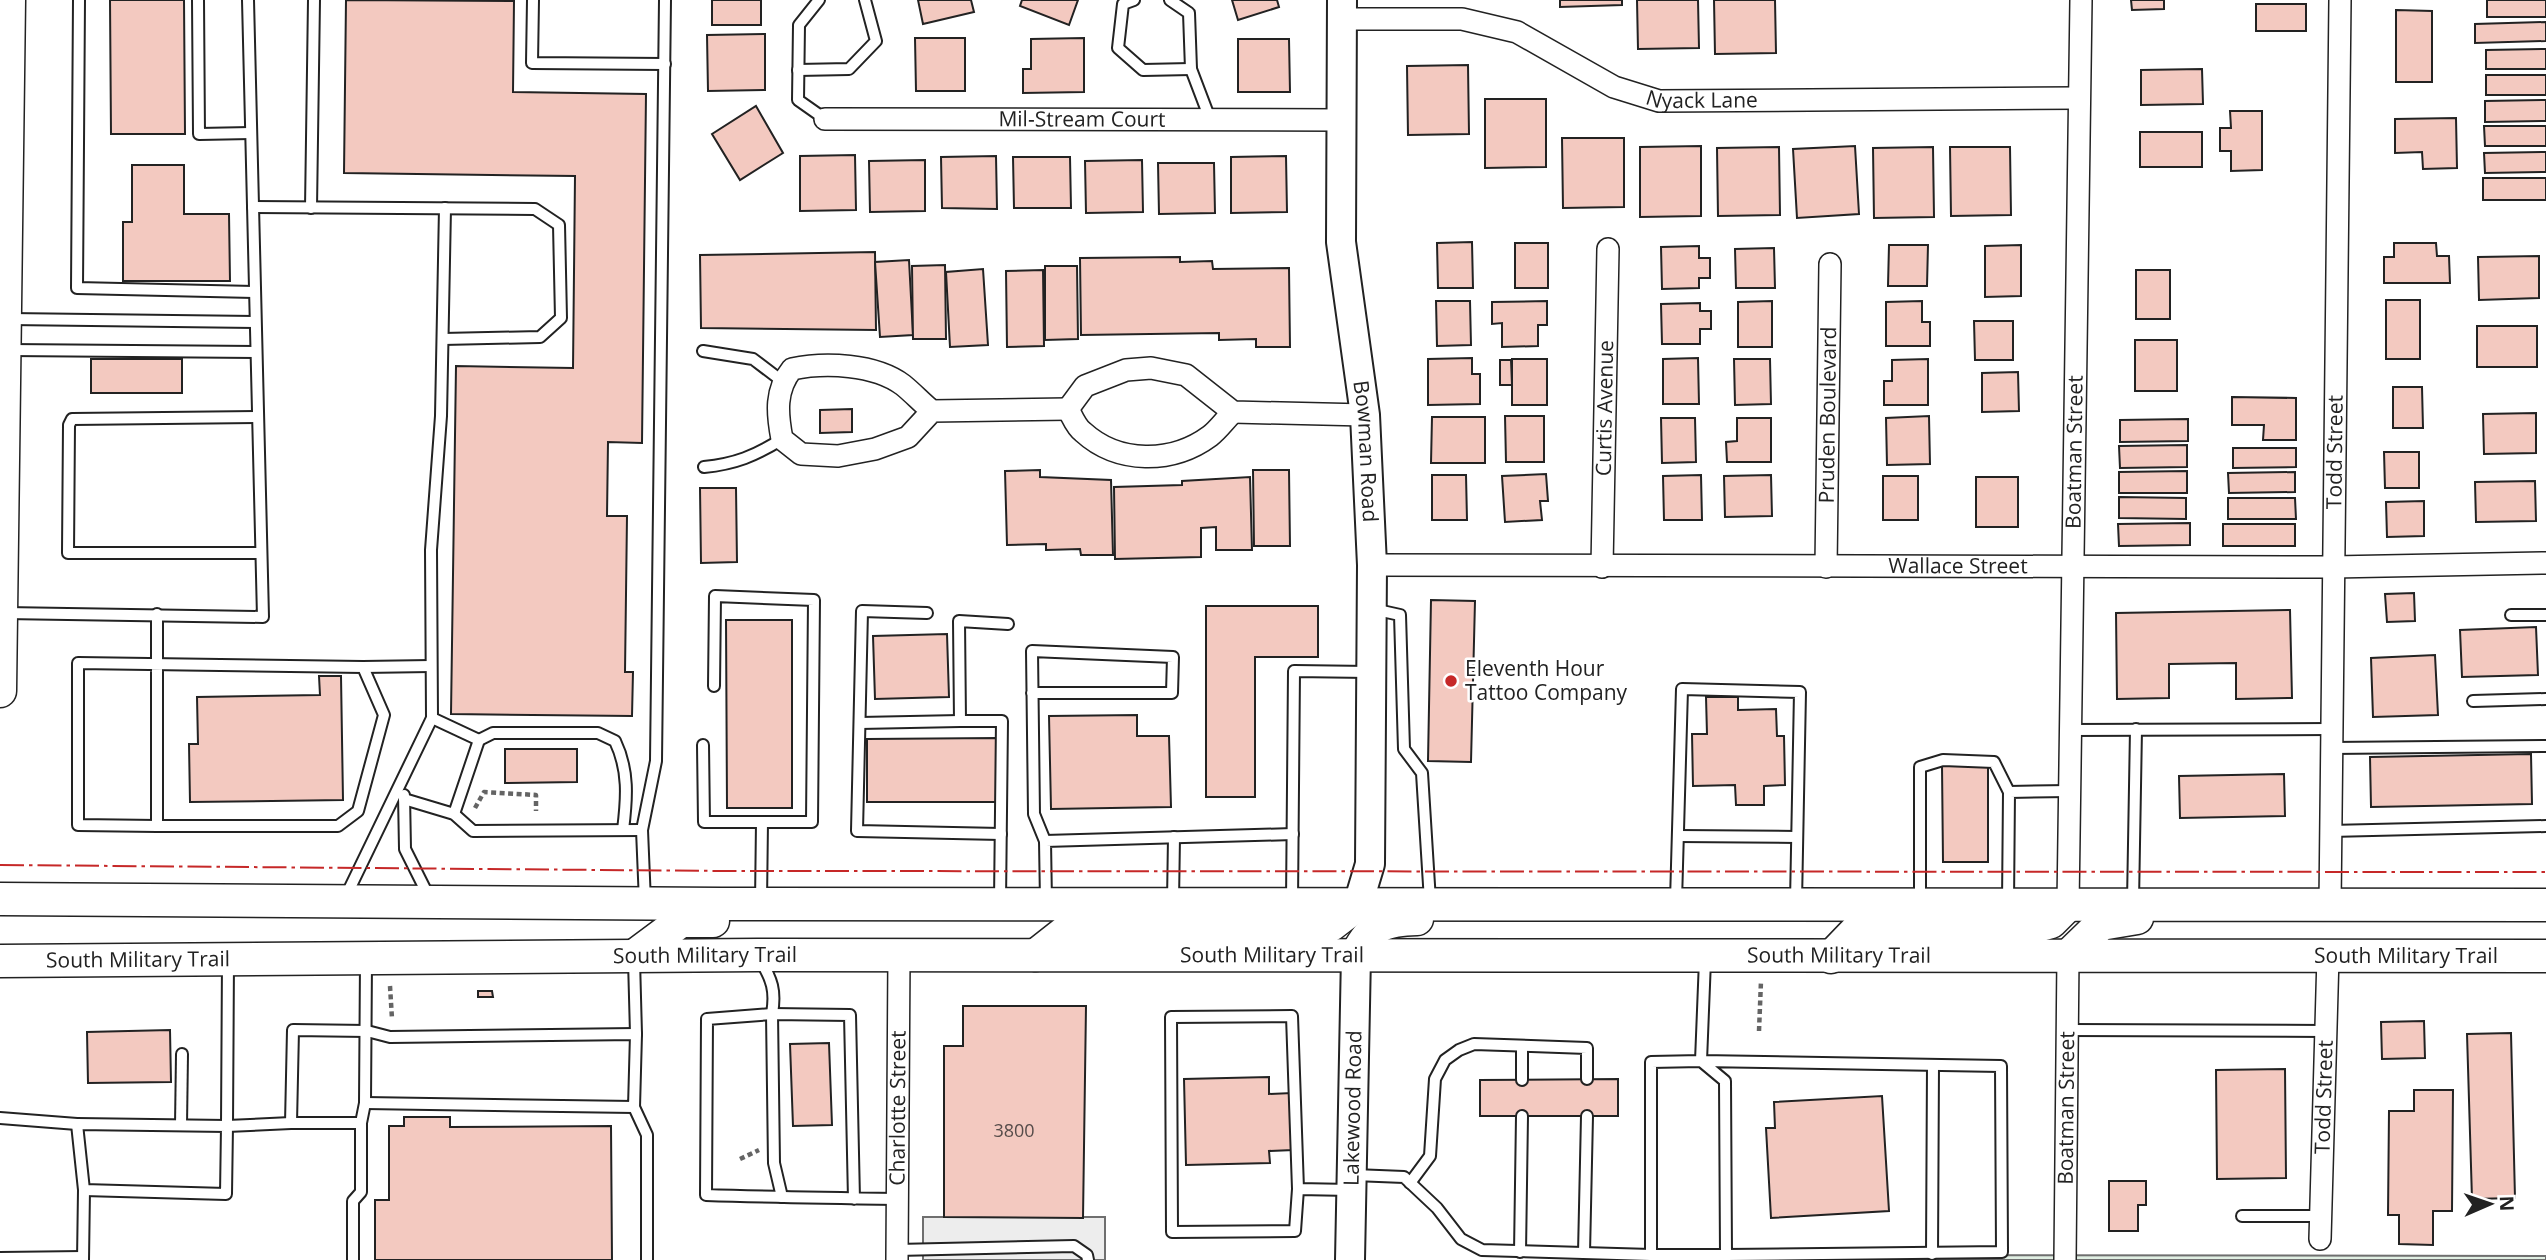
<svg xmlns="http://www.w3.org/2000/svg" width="2546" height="1260" viewBox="0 0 2546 1260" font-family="'Open Sans',sans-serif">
<rect width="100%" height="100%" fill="#fff"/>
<!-- green -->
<polygon fill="#e0efe3" stroke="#6f6f6f" stroke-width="2" points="1877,1255 2546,1256 2546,1260 1877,1260"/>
<!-- parking -->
<rect fill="#ededed" stroke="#6f6f6f" stroke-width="2" x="923" y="1217" width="182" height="43"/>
<!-- building -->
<g fill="#f3c9c0" stroke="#222" stroke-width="2">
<polygon points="110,0 184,0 185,134 111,134"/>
<polygon points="346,0 514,1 513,92 646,94 642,443 608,442 607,516 627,516 625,672 633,672 632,716 451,714 456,366 573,368 575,176 344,173"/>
<rect x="712" y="0" width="49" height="25"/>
<polygon points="918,0 971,0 974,12 923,24"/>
<polygon points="1022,0 1078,0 1069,25 1020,6"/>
<polygon points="1232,0 1277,0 1279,7 1238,20"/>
<polygon points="1560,0 1622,0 1622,5 1560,7"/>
<polygon points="1637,0 1698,0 1699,48 1638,49"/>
<polygon points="1714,0 1775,0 1776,53 1715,54"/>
<polygon points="2131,0 2164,0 2164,9 2132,10"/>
<rect x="2487" y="0" width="59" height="17"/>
<rect x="2256" y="4" width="50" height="27"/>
<polygon points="2396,10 2432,11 2432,82 2396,82"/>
<polygon points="2546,22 2546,41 2475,43 2475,24"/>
<polygon points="765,34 765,90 708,91 707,35"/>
<polygon points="915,38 965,38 965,91 916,91"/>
<polygon points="1084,38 1084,92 1023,93 1023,69 1031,69 1031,39"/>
<polygon points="1238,39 1289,39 1290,92 1238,92"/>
<polygon points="2546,49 2546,69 2486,69 2486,50"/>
<polygon points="1468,65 1469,134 1408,135 1407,66"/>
<polygon points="2202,69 2203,104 2141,105 2141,70"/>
<rect x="2486" y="75" width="60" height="20"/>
<polygon points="1485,99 1546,99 1546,167 1485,168"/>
<polygon points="2546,100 2546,121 2485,122 2485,101"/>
<polygon points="756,106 783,153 740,180 712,134"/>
<polygon points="2230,111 2262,111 2262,170 2231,171 2231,151 2220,151 2220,128 2231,128"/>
<polygon points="2456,118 2457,168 2423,169 2422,152 2395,153 2395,119"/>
<polygon points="2484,126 2546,126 2546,146 2485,146"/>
<rect x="2140" y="132" width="62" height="35"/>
<polygon points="1562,138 1624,138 1624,207 1563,208"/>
<polygon points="1701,146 1701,216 1640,217 1640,147"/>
<polygon points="1855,146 1859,214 1797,218 1793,149"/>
<polygon points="1779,147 1780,215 1718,216 1717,148"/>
<polygon points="1933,147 1934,217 1874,218 1873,148"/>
<polygon points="1950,147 2010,147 2011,215 1951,216"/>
<polygon points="2546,152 2546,172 2485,173 2484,153"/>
<polygon points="855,155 856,210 800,211 800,156"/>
<polygon points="996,156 997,209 942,208 941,157"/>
<polygon points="1286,156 1287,212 1231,213 1231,157"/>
<polygon points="1013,157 1070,157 1071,208 1014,208"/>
<polygon points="925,160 925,211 870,212 869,161"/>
<polygon points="1142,160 1143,212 1086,213 1085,161"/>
<polygon points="1158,163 1214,163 1215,213 1159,214"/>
<polygon points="132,165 184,165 184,214 229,214 230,281 123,281 123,222 132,222"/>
<rect x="2483" y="178" width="63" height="22"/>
<polygon points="1472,242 1473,288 1438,288 1437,243"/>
<rect x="1515" y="243" width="33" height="45"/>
<polygon points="2394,243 2436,243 2437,256 2449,256 2450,283 2384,283 2384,257 2394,257"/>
<polygon points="1889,245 1928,245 1927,286 1888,286"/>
<polygon points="2021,245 2021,296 1985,297 1985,246"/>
<polygon points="1699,246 1699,258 1710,258 1710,278 1699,278 1699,288 1662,289 1661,247"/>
<polygon points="1774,248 1775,288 1736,288 1735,249"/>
<polygon points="875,252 876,330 701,328 700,255"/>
<polygon points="2539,256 2539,298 2479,300 2478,257"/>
<polygon points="1180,257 1180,262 1212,261 1213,269 1289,268 1290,347 1256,347 1256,339 1219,340 1219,333 1081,335 1080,258"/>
<polygon points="909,260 913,335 880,337 875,262"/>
<polygon points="945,265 946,339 913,339 912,266"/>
<polygon points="1045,266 1077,266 1078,339 1045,340"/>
<polygon points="983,269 988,345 950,347 946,272"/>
<polygon points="1043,270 1044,346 1007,347 1006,271"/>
<rect x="2136" y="270" width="34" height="49"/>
<rect x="2386" y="300" width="34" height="59"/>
<polygon points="1436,301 1470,301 1471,345 1437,346"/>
<polygon points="1547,301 1547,325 1538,325 1538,346 1502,347 1502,323 1492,324 1492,302"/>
<polygon points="1772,301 1772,347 1738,347 1738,302"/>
<polygon points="1922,301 1922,322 1930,322 1930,346 1886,346 1886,302"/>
<polygon points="1700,303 1700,311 1711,311 1711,329 1700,329 1700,344 1662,344 1661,304"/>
<polygon points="1974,321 2013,321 2013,360 1975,360"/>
<rect x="2477" y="326" width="60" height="41"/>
<rect x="2135" y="340" width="42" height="51"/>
<polygon points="1472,358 1472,374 1480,374 1480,404 1428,405 1428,359"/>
<polygon points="1698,358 1699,404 1663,404 1663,359"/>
<rect x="91" y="359" width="91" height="34"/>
<rect x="1512" y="359" width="35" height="46"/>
<polygon points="1734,359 1770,359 1771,404 1735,405"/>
<polygon points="1928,359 1928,405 1884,405 1884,381 1892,381 1892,360"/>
<polygon points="1500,360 1511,360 1512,385 1500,385"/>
<polygon points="2018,372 2019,411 1982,412 1982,373"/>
<polygon points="2393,387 2422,387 2423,428 2393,428"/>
<polygon points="2232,397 2296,398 2296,440 2263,440 2264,425 2232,425"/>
<polygon points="852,409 852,432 820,433 820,410"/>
<polygon points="2536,413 2536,453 2484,454 2483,414"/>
<polygon points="1505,416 1544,416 1544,462 1506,462"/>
<polygon points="1929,416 1930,464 1887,465 1886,418"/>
<polygon points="1432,417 1485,417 1485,463 1431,463"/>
<polygon points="1661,418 1695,418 1696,462 1662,463"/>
<polygon points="1737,418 1771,418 1771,462 1727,462 1726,442 1737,441"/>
<polygon points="2188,419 2188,441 2120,442 2120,420"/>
<polygon points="2187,445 2187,467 2120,468 2119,446"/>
<polygon points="2233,448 2296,448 2296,467 2233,468"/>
<polygon points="2384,452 2419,452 2419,488 2385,488"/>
<polygon points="1040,470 1040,477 1111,480 1113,555 1081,555 1080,549 1046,550 1046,544 1007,545 1005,471"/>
<polygon points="1253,470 1289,470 1290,546 1254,546"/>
<polygon points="2187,471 2187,493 2119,493 2119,472"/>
<polygon points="2295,472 2295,492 2229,493 2228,473"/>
<polygon points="1546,474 1548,501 1540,501 1542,520 1505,522 1502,476"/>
<polygon points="1432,475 1466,475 1467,520 1432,520"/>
<polygon points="1701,475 1702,520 1664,520 1663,476"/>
<polygon points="1771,475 1772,516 1725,517 1724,476"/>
<rect x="1883" y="476" width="35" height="44"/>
<polygon points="1250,477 1252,550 1216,550 1216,527 1201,528 1201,557 1115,559 1114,487 1182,485 1182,481"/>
<rect x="1976" y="477" width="42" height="50"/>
<polygon points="2535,481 2536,521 2476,522 2475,482"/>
<polygon points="700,488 736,488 737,562 701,563"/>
<polygon points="2119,497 2186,498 2186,519 2119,518"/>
<polygon points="2228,498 2295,498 2296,519 2228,519"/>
<polygon points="2424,501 2424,536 2387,537 2386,502"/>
<polygon points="2190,523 2190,545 2119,546 2118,524"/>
<rect x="2223" y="524" width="72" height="22"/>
<polygon points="2414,593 2415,621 2387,622 2385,594"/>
<polygon points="1431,600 1475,601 1471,762 1428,761"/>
<polygon points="1206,606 1318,606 1318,657 1255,657 1255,797 1206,797"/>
<polygon points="2290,610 2292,698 2236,699 2236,663 2169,664 2169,698 2117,699 2116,613"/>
<polygon points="726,620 792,620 792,808 727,808"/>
<polygon points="2536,627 2538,675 2462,677 2460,630"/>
<polygon points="947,634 949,697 875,699 873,636"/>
<polygon points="2435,655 2438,715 2373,717 2371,658"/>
<polygon points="319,676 341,676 343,800 190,802 189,744 198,744 197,697 320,695"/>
<polygon points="1706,697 1738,697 1738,710 1776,709 1777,736 1784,736 1785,785 1764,786 1764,805 1736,805 1735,785 1693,786 1692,734 1707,734"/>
<polygon points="1137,715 1137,736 1169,736 1171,807 1051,809 1049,716"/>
<polygon points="997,738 998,802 867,802 867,739"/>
<polygon points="505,749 577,749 577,782 505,783"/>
<polygon points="2531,754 2532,804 2371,807 2370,757"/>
<polygon points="1988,765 1988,862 1943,862 1942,766"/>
<polygon points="2284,774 2285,816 2180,818 2179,776"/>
<polygon points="478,991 492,991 493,997 478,997"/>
<polygon points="963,1006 1086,1006 1083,1218 944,1217 944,1046 963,1046"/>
<polygon points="2424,1021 2425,1058 2382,1059 2381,1022"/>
<polygon points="170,1030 171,1082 88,1083 87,1032"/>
<polygon points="2511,1033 2515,1198 2472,1199 2467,1034"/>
<polygon points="829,1043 832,1125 793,1126 790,1044"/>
<polygon points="2285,1069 2286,1178 2217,1179 2216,1070"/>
<polygon points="1269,1077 1269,1094 1292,1093 1293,1150 1269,1151 1270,1163 1186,1165 1184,1079"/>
<polygon points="1618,1079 1618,1116 1480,1116 1480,1080"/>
<polygon points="2414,1090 2453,1090 2452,1211 2433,1211 2433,1245 2399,1244 2399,1215 2388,1215 2389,1111 2414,1111"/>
<polygon points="1882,1096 1889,1211 1771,1218 1766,1128 1775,1128 1774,1102"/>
<polygon points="404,1117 450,1117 450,1127 611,1126 612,1260 375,1260 375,1200 389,1200 389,1126 404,1126"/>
<polygon points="2109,1181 2146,1181 2146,1205 2138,1205 2138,1231 2109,1231"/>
</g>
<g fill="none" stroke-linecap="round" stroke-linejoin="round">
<defs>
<g id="lane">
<polyline points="79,0 77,288 254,292"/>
<polyline points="198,0 199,134 251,133"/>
<polyline points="533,0 532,63 665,64"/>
<polyline points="819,0 799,25 798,100 825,119"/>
<polyline points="1134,0 1123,4 1118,48 1143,70 1191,69"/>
<polyline points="1170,0 1189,13 1191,69 1210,119"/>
<polyline points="798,70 849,69 876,41 865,0"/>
<polyline points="253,207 535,209 559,225 561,318 540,337 443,339"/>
<polyline points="311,208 314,0"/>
<polyline points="9,319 255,322"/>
<polyline points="9,350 256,352"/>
<polyline points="703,351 753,359 782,381"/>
<polyline points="258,417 72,419 69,425 68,553 261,553"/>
<path d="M704 467C735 464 755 456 782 439"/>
<polyline points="1373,609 1400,615 1404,749 1422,773 1430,901"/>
<polyline points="5,613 263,617 248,0"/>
<polyline points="927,613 862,611 857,831 1001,834"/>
<polyline points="157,614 157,826 338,826 358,811 384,715 363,667 78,663 78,825 157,826"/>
<polyline points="2511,615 2546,615"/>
<polyline points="363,667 431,666"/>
<polyline points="714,686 715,596 814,600 812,822 762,822 761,902"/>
<polyline points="1032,693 1172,693 1173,657 1032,651 1034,814 1045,841"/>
<polyline points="2473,701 2546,699"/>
<polyline points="432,718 479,740 454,814"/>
<polyline points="860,723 960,721"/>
<polyline points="2070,730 2331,729"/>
<path d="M479 740 493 733H598L615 741C629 770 627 798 623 830"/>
<polyline points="703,745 704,822 762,822"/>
<polyline points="2331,748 2546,746"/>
<polyline points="404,795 405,849 430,899"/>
<polyline points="404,799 454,814 473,831 642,830"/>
<polyline points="2330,831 2546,826"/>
<polyline points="1678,836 1797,837"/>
<polyline points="346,896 432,718 431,550 441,416 445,208"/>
<polyline points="1000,901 1002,721 960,721 959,621 1008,624"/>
<polyline points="1173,901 1174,837"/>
<polyline points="1676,901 1682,689 1800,692 1796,902"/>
<polyline points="645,902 642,830 656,761 665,0"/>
<polyline points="1046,902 1045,841 1293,834"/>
<polyline points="1292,902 1294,671 1369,672"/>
<polyline points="1920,902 1920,767 1943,760 1994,762 2009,792"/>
<polyline points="2133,902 2136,729"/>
<polyline points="2008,903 2009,792 2069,791"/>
<polyline points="228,960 227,1126 291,1123"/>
<polyline points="634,960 636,1034"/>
<path d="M760 960C772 979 776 991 772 1014L774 1163 782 1197"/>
<polyline points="1705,960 1701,1061 1725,1081 1726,1255 2002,1252 2001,1066 1701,1061 1651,1062 1651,1255 1726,1255"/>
<polyline points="2068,1030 2326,1031"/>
<polyline points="1522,1080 1522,1046"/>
<polyline points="634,1107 647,1135 647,1260"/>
<polyline points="0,1118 77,1124"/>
<polyline points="361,1123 291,1123 293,1030 367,1031 390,1037 636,1034 634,1107 365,1103"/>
<polygon points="77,1124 227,1126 226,1194 84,1190"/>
<polyline points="181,1125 182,1054"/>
<polyline points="1354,1175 1404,1177 1437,1208 1461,1239 1482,1250 1651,1255"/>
<polyline points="1410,1183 1430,1156 1435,1079 1445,1060 1459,1050 1474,1044 1587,1048 1587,1079"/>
<polyline points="1298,1189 1295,1231 1172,1232 1171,1017 1292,1016 1298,1189 1351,1190"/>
<path d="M854 1199 850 1015 772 1014 707 1019 706 1195C770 1197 834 1198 898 1199"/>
<polyline points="2242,1216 2321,1216"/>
<polyline points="897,1250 1074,1246 1087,1255 1088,1260"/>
<polyline points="1520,1252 1522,1116"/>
<polyline points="1584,1253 1587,1116"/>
<polyline points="1932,1254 1933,1065"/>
<polyline points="0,1258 83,1257"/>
<polyline points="83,1260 84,1190"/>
<polyline points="353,1260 353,1201 361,1192 361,1123 365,1103 366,961"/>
</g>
<g id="street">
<path id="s1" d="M1342 19H1462L1517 32 1614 87 1659 101 2079 98"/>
<path id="s2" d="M825 119 1340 120"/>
<polyline points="1068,409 1085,386 1126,370 1151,368 1186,375 1233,412 1365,415"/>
<path d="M1068 409C1072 416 1076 427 1083 432 1118 464 1172 464 1210 436 1218 430 1225 420 1233 412"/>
<path d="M932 411 908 437 875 449 838 456 801 454 782 439C777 413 775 390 792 369 825 362 875 364 903 385 913 393 922 403 932 411L1068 409"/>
<path id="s3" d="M1372 565 2333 567 2546 563"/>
<path id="s4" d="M1602 567 1608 249"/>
<path id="s5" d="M1826 567 1830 264"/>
<path id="s6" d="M2068 905 2081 0"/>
<path id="s7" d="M2330 905 2340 0"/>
<path id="s8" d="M2320 1239 2328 956"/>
<path id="s9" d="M897 1260 899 955"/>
<path id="s10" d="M2065 1260 2068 956"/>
</g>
<g id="secondary">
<path id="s11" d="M1342 0 1341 242 1365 415 1372 565 1370 864 1358 904"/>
<path id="s12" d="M1350 1260 1356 955"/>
</g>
<g id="primary">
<polyline points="0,691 9,0"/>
<polyline points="0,899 721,904 2546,905"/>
<polyline points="1036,955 1069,929 1305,928 1331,925 1357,905"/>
<path d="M1356 955C1373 924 1383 920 1417 919"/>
<polyline points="634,956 681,921 713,921"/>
<polyline points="2068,956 2101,924 2137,918"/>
<polyline points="1831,957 1856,931 2019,931 2051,922 2068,905"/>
<path id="s13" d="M0 961 758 955 2546 956"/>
</g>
</defs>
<!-- lane casing -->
<use href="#lane" stroke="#222" stroke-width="14"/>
<!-- street casing -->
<use href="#street" stroke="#222" stroke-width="24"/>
<!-- secondary casing -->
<use href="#secondary" stroke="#222" stroke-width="32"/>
<!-- primary casing -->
<use href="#primary" stroke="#222" stroke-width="35"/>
<!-- path -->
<g stroke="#646464" stroke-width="4.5" stroke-dasharray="5 3.5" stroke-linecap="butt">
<polyline points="475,808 484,792 536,795 536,811"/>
<polyline points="390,986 392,1019"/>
<polyline points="1759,1031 1761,981"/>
<polyline points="740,1159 759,1150"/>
</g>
<!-- lane -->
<use href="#lane" stroke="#fff" stroke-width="10"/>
<!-- street -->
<use href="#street" stroke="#fff" stroke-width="21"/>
<!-- secondary -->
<use href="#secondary" stroke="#fff" stroke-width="28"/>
<!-- primary -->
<use href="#primary" stroke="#fff" stroke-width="32"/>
<!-- power -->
<polyline stroke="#c62828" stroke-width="2" stroke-dasharray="24 5 3.5 5" stroke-linecap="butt" points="0,865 725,871 2546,872"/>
</g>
<!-- markers -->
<circle fill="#c62828" stroke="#fff" stroke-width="2.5" cx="1451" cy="681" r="7"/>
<g text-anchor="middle" stroke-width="5" stroke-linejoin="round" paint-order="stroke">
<!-- number labels -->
<g font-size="18" fill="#564c4a">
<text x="1014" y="1137">3800</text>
</g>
<!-- street labels -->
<g font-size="21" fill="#222" stroke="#fff">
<text dy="7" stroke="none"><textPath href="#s1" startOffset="378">Nyack Lane</textPath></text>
<text dy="7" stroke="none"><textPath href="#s2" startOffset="257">Mil-Stream Court</textPath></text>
<text dy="7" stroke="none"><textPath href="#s4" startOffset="159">Curtis Avenue</textPath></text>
<text dy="7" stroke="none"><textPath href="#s5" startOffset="152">Pruden Boulevard</textPath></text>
<text dy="7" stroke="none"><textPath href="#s11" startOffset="453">Bowman Road</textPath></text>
<text dy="7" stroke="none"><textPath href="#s6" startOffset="453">Boatman Street</textPath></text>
<text dy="7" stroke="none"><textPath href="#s7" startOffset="453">Todd Street</textPath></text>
<text dy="7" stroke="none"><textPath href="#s3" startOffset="586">Wallace Street</textPath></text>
<text dy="7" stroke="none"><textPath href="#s13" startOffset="1272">South Military Trail</textPath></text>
<text dy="7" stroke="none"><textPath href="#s13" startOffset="705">South Military Trail</textPath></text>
<text dy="7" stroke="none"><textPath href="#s13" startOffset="1839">South Military Trail</textPath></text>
<text dy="7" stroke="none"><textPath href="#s13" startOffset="2406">South Military Trail</textPath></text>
<text dy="7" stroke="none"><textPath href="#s13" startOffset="138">South Military Trail</textPath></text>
<text dy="7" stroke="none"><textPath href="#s8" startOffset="142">Todd Street</textPath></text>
<text dy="7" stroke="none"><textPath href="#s9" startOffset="152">Charlotte Street</textPath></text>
<text dy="7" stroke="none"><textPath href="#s12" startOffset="152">Lakewood Road</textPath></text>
<text dy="7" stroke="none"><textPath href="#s10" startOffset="152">Boatman Street</textPath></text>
</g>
<!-- poi labels -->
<g font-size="21" fill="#222" stroke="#fff" text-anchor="start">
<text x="1465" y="676">Eleventh Hour<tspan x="1465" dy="24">Tattoo Company</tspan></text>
</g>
</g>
<!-- north arrow -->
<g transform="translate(2490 1204) rotate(88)" stroke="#ffffff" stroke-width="5" paint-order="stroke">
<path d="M0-5L12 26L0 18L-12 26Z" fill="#222222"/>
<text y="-10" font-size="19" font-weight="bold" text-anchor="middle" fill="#222222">N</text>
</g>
</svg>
